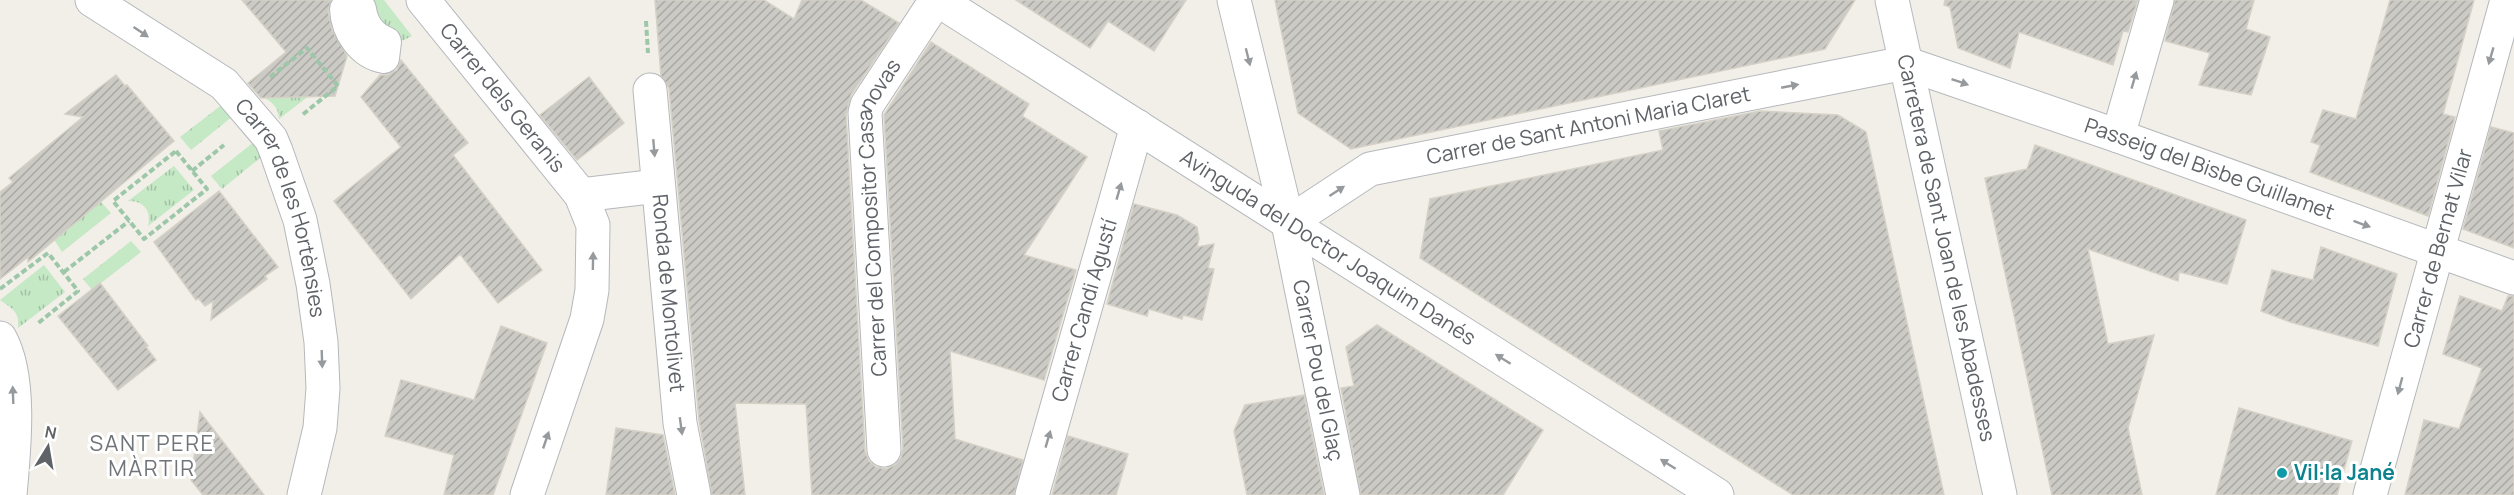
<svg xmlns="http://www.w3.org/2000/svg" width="2514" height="495" viewBox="0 0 2514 495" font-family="Manrope,sans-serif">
<defs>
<pattern id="grass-tufts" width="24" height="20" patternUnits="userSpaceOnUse" patternTransform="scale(1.5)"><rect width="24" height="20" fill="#c5e8c5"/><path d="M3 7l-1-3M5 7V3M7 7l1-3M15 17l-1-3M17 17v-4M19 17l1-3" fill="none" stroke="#a3c0a4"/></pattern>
<pattern id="building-hatch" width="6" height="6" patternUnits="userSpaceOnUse" patternTransform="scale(1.5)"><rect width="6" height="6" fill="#cccac5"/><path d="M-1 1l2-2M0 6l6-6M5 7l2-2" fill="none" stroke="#a9a8a4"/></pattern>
</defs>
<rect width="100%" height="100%" fill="#f1efe8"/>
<!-- grass -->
<g fill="url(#grass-tufts)">
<polygon points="364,0 384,0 412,36 404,40 394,41"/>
<path d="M323 85 279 119C279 107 271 101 261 96Z"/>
<polygon points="223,106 233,116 191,150 180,137 219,107"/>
<polygon points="254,142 262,155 260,158 222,189 211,176"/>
<path d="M174 166 194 190 148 226C152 212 144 200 128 201Z"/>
<polygon points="100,201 111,213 62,252 53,238"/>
<polygon points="131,241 141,252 92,290 83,279"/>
<path d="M44 265 65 292 18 328C20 311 11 308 0 300Z"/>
</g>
<!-- building -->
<g fill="url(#building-hatch)" stroke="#d6d1c6" stroke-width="1.5">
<polygon points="242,0 331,0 328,11 332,30 347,56 335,96 261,98 248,83 286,52"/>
<polygon points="655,0 764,0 794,19 802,0 861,0 899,23 851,95 846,114 865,451 869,461 876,467 886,469 895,465 901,458 903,449 884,115 931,42 1029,104 1022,116 1087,157 1024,255 1076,270 1044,380 950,351 955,439 1023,460 1014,495 812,495 806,404 735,403 745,495 712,495 699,420 669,88 661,76"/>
<polygon points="1016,0 1186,0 1154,51 1108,21 1090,48"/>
<polygon points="1275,0 1855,0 1825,49 1351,149 1298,113"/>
<polygon points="1945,0 2138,0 2128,32 2123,31 2113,65 2019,32 2010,68 1958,48 1950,7 1944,5"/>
<polygon points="2175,0 2254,0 2246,29 2270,37 2251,95 2199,85 2210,53 2165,41"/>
<polygon points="2390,0 2474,0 2443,114 2455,117 2428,216 2310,172 2320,145 2311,142 2323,110 2356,119"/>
<polygon points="401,60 468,143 453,155 542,270 498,303 460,254 411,299 334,201 401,147 361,97 380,75 388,75 397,70"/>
<polygon points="116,75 125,86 127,85 174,141 28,262 28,257 0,279 0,192 13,182 9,178 83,117 65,114"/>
<polygon points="589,77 624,123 577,160 540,115"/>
<polygon points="1760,111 1838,115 1866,132 1944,495 1793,495 1420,258 1430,199 1663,150 1659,131"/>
<polygon points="2491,127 2514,133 2514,248 2463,229"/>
<polygon points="2035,145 2246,220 2227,284 2179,272 2178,281 2088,249 2108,344 2154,335 2128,428 2142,495 2052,495 1985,178 2027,169"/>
<polygon points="219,191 278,267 265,276 267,279 211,320 213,301 205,306 198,298 196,300 154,242"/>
<polygon points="1134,204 1177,215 1197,227 1199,239 1197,247 1214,244 1208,268 1214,269 1202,320 1183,315 1182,319 1149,309 1147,316 1107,304"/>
<polygon points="2321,247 2397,274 2378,346 2290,322 2261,311 2272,270 2313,280"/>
<polygon points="100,283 148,346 146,347 156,360 118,390 58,316"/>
<polygon points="2460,296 2502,311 2508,296 2514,296 2514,495 2405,495 2424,420 2459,429 2482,368 2443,354"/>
<polygon points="1377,325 1543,430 1503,495 1361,495 1341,388 1354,386 1346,347"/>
<polygon points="501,326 547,343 493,495 444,495 454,455 385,436 401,380 474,400"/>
<polygon points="1304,395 1324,495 1247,495 1234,431 1245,405"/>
<polygon points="2239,408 2352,441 2337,495 2216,495"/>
<polygon points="200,412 264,495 203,495 191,480"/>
<polygon points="616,428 663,435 675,495 606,495"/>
<polygon points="1068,436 1128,454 1116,495 1052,495"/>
</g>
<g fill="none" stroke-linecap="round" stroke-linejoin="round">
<defs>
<path id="pedestrian" d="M345 9H361C363 24 371 36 386 42L384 58C361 54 346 31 345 9Z"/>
<g id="minor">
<path id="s1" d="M92 0 224 84 271 139 276 151 300 220 313 284 321 342 323 388 320 428 304 495"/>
<path id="s2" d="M423 0 581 195 593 225 592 290 587 319 527 495"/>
<path id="s3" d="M1234 0 1288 223 1343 495"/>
<path id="s4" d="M650 90 680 423 694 495"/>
<polyline points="2118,136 2157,0"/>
<polyline points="581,195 658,186"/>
<path id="s5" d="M1288 223 1370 169 1905 63 2118 136 2514 278"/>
<path d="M0 338C22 377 14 450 10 495"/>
<path id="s6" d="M884 450 865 113 867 105 936 0"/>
<path id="s7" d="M1032 495 1137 126"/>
<path id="s8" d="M2370 495 2507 0"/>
</g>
<g id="tertiary">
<path id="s9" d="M938 0 1717 495"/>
</g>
<g id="secondary">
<path id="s10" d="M1892 0 2000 495"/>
</g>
</defs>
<!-- pedestrian casing -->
<use href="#pedestrian" stroke="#b5b8bc" stroke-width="32"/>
<!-- minor casing -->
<use href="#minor" stroke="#b5b8bc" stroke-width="35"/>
<!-- tertiary casing -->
<use href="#tertiary" stroke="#b5b8bc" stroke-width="35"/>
<!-- secondary casing -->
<use href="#secondary" stroke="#b6babf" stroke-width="35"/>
<!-- path -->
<g stroke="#9cc7a9" stroke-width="4" stroke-dasharray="6 3" stroke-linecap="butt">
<polyline points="646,21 648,53"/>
<polyline points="270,77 307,48 338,86 302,115"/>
<polygon points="176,151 207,189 144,239 113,201"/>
<polyline points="192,171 224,145"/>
<polyline points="64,272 129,221"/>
<polyline points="0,289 48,253 78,291 37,324"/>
</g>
<!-- pedestrian -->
<use href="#pedestrian" stroke="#fff" stroke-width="30"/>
<!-- minor -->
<use href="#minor" stroke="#fff" stroke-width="33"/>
<!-- tertiary -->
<use href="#tertiary" stroke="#fff" stroke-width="33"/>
<!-- secondary -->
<use href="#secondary" stroke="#fff" stroke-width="33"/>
</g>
<!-- one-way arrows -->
<defs><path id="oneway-solid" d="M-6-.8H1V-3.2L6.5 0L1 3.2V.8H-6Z" transform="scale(1.5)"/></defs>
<g fill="#979a9d">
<use href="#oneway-solid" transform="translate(141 32) rotate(34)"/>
<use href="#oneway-solid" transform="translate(2491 56) rotate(106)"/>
<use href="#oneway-solid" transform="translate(1248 57) rotate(76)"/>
<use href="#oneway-solid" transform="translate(2134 80) rotate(-74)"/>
<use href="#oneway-solid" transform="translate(1960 82) rotate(19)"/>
<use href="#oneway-solid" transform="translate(1790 86) rotate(-11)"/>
<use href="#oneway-solid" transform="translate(654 148) rotate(85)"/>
<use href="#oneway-solid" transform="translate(1119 191) rotate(-74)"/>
<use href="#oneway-solid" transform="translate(1337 191) rotate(-33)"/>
<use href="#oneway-solid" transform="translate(2362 224) rotate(20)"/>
<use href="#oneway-solid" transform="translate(593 261) rotate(-89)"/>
<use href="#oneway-solid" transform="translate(322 359) rotate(88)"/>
<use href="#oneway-solid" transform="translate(1503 359) rotate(-148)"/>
<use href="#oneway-solid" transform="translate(2400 386) rotate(105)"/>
<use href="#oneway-solid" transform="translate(13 395) rotate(-92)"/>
<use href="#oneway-solid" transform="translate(681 426) rotate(82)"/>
<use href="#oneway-solid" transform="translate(1048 439) rotate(-74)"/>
<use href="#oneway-solid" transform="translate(546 440) rotate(-71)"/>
<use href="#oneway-solid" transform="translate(1668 464) rotate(-148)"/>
</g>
<!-- markers -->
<circle fill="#0f9aa8" stroke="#fff" stroke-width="2" cx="2282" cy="473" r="6"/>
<g text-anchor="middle" stroke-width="6" stroke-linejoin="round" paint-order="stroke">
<!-- street labels -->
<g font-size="21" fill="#5f6368" stroke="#fff">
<text dy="7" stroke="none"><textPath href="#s2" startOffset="126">Carrer dels Geranis</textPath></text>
<text dy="7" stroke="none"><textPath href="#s5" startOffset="321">Carrer de Sant Antoni Maria Claret</textPath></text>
<text dy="7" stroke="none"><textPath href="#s5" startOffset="966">Passeig del Bisbe Guillamet</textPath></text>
<text dy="7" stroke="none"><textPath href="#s1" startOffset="297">Carrer de les Hortènsies</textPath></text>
<text dy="7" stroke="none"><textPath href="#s6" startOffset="236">Carrer del Compositor Casanovas</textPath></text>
<text dy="7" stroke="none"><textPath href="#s8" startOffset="256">Carrer de Bernat Vilar</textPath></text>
<text dy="7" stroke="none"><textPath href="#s9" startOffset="462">Avinguda del Doctor Joaquim Danés</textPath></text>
<text dy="7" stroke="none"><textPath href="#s10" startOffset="254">Carretera de Sant Joan de les Abadesses</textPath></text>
<text dy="7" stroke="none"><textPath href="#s4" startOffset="204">Ronda de Montolivet</textPath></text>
<text dy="7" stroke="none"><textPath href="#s7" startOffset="192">Carrer Candi Agustí</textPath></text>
<text dy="7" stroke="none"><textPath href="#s3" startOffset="380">Carrer Pou del Glaç</textPath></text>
</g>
<!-- culture labels -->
<g font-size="21" font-weight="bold" fill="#0d838f" stroke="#fff" text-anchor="start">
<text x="2294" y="480">Vil·la Jané</text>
</g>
<!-- neighbourhood labels -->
<g font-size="22" letter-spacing="1.5" fill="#70757a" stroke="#fff">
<text x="152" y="451">SANT PERE<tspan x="152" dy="25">MÀRTIR</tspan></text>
</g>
</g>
<!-- north arrow -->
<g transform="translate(48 447) rotate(11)" stroke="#ffffff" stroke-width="4.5" paint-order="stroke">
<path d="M0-4.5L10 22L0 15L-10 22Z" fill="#5f6368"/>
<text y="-9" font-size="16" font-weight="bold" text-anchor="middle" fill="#5f6368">N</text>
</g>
</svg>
